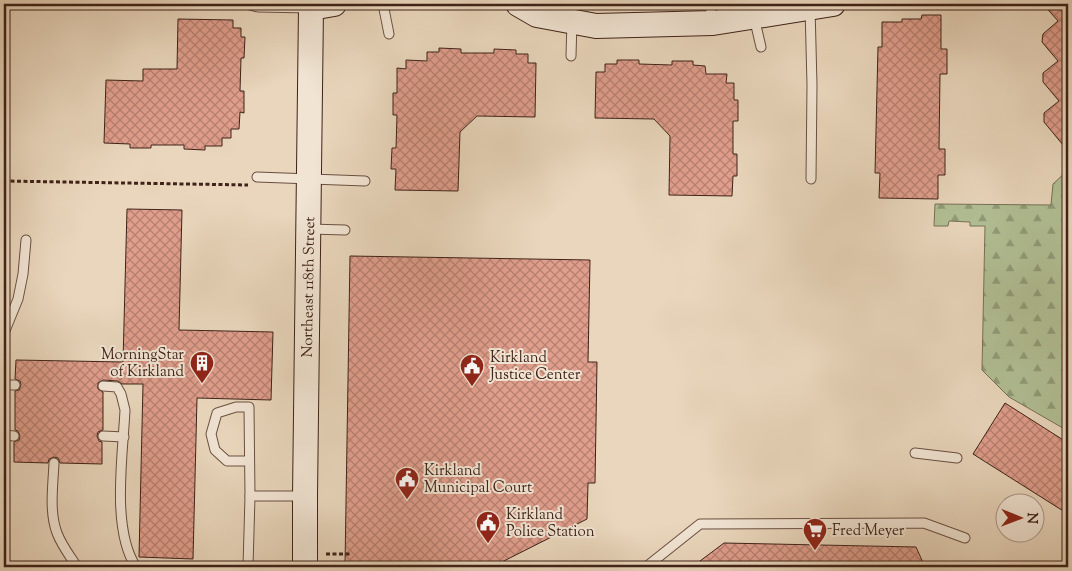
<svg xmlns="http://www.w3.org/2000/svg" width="1072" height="571" viewBox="0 0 1072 571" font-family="'Sorts Mill Goudy',serif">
<defs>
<pattern id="forest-firs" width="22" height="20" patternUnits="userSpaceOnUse" patternTransform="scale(1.25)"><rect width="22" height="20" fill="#b1bf94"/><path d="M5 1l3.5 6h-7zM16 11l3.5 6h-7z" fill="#919b78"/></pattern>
<pattern id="building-cross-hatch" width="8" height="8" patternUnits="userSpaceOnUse" patternTransform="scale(1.25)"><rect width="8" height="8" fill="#e09e8c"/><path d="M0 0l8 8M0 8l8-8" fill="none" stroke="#b78071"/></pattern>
</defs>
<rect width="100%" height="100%" fill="#e9d6bc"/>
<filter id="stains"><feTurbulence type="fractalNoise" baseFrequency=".004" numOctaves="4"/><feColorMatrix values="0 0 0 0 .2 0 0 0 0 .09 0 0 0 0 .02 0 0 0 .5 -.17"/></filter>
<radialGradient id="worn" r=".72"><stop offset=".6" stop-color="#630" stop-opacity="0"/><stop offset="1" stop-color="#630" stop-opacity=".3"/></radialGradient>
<!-- forest -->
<polygon fill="url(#forest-firs)" stroke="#787056" points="1068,170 1068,431 1009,397 982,370 985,226 970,226 970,222 949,221 948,226 934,226 935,204 1051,205 1053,184"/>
<!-- building -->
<g fill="url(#building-cross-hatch)" stroke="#3f2218">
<polygon points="1043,4 1068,4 1068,151 1044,122 1044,113 1059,101 1043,82 1043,73 1058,61 1042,42 1043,34 1058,21"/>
<polygon points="922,15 941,15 941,49 947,49 947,74 940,74 939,149 945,149 945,175 938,175 938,199 879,198 880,173 875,173 878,47 882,47 882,22 902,22 902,19 921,19"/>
<polygon points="178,19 233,20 233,28 241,28 241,37 245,37 244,58 241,58 240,91 244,91 244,113 240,112 239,129 231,129 231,138 222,138 222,146 205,146 205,150 184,149 184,145 151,145 151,148 130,148 130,144 104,143 106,80 143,81 143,69 177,69"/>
<polygon points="439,48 461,49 461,53 494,53 494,49 516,50 516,54 528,54 528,63 536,63 535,117 477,116 460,132 458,191 395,190 396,169 391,169 392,148 396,148 397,115 393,115 393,93 397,93 397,68 406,69 406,60 427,61 427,52 439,52"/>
<polygon points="617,60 639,60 639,64 672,65 672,61 693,61 693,65 705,66 706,74 727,74 726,83 734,83 734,100 738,100 738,121 733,121 733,154 737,154 737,176 733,176 732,196 669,195 670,136 654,119 595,118 596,72 605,72 605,64 617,64"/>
<polygon points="127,209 182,210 179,330 273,332 271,400 197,398 193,559 139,557 143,384 122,384 118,381 103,380 98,383 98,389 103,392 103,430 98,432 97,436 99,441 102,442 102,464 60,463 58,458 54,457 49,459 48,463 14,462 14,442 19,440 20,436 18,431 15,430 15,391 19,390 21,385 20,381 15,379 16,360 123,362"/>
<polygon points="350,256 590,260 588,362 597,362 595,483 588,483 587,519 492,567 345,565"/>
<polygon points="1005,403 1068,443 1068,514 973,454"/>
<polygon points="724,543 916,547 925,567 692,567"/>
</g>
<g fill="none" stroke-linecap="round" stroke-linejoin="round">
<defs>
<g id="lane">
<polyline points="246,4 258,7 310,8"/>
<polyline points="383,4 389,34"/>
<polyline points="710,4 712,21"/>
<polyline points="810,7 812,85 811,179"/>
<polyline points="754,17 761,47"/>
<polyline points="571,56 572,21"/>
<polyline points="257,177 365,181"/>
<polyline points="309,229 345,230"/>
<polyline points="4,333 18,299 23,274 26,240"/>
<polyline points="4,385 15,385"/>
<path d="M103 386 117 387 121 394 125 410C123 454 111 529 136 567"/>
<polyline points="4,435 14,436"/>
<polyline points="103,436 124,437"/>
<polyline points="915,453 957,458"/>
<polyline points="249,461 227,461 215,450 211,434 217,413 236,407 249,407 250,496"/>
<path d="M54 463C53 485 49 512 57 533 62 546 70 556 77 567"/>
<polyline points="248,567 250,496 304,496"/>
<polyline points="646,567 700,524 924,523 965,538"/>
</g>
<g id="secondary">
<polyline points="518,4 537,15 596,26 713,23 833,4"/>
<polyline points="305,567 305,496 311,8 334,4"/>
</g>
</defs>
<!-- lane casing -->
<use href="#lane" stroke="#6a4f41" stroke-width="11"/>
<!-- secondary casing -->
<use href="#secondary" stroke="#3f2218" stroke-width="26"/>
<!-- path -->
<g stroke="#3f2218" stroke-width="3" stroke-dasharray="4 2.5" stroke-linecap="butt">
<polyline points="4,181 248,185"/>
<polyline points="326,554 351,554"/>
</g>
<!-- lane -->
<use href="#lane" stroke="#f1e4d3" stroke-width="9"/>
<!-- secondary -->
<use href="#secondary" stroke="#f1e4d3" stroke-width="24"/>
</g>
<!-- icons -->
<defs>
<symbol id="building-pin" viewBox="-11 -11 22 30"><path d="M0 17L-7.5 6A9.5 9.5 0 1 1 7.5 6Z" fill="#8f2418" stroke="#f1e4d3"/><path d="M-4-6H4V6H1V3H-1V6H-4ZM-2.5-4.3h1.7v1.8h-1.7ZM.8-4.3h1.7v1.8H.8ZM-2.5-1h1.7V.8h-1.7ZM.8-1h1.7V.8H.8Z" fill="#fff"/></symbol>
<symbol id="civic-pin" viewBox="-11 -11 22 30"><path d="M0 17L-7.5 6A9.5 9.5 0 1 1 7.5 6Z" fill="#8f2418" stroke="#f1e4d3"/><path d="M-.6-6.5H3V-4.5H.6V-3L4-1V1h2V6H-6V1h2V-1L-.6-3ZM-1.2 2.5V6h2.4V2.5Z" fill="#fff"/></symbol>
<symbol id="supermarket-pin" viewBox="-11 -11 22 30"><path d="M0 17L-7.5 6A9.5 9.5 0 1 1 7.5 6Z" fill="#8f2418" stroke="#f1e4d3"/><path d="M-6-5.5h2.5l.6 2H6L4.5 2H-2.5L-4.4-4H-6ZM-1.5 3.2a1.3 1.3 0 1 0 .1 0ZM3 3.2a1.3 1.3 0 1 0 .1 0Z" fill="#fff"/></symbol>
</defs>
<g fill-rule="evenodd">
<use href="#building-pin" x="188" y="349" width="28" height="38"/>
<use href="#civic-pin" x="458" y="352" width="28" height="38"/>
<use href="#civic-pin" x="393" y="465" width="28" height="38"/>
<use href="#civic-pin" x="474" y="509" width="28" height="38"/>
<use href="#supermarket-pin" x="801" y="516" width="28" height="38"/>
</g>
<g text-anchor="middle" stroke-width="4" stroke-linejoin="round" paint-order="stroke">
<!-- street labels -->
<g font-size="15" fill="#3f2218" stroke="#f1e4d3">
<text transform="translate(308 287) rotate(-89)" y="5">Northeast 118th Street</text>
</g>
<!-- poi labels -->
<g font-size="15" fill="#3f2218" stroke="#f1e4d3" text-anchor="start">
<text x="184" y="359" text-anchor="end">MorningStar<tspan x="184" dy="17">of Kirkland</tspan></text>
<text x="490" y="362">Kirkland<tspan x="490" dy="17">Justice Center</tspan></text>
<text x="424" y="475">Kirkland<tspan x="424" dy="17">Municipal Court</tspan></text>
<text x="506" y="519">Kirkland<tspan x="506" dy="17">Police Station</tspan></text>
<text x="832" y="535">Fred Meyer</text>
</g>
</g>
<!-- margin -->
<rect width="1072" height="571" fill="none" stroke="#e9d6bc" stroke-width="20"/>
<rect x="5" y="5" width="1062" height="561" fill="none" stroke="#3f2218" stroke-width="2.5"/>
<rect x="10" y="10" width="1052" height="551" fill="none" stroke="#3f2218"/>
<!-- north arrow -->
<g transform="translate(1020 518) rotate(91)"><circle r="24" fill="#f1e4d3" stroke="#aa9688"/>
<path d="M0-4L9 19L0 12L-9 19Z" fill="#8f2418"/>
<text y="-8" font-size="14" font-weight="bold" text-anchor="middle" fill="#3f2218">N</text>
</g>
<rect width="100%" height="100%" filter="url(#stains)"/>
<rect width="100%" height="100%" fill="url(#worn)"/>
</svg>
